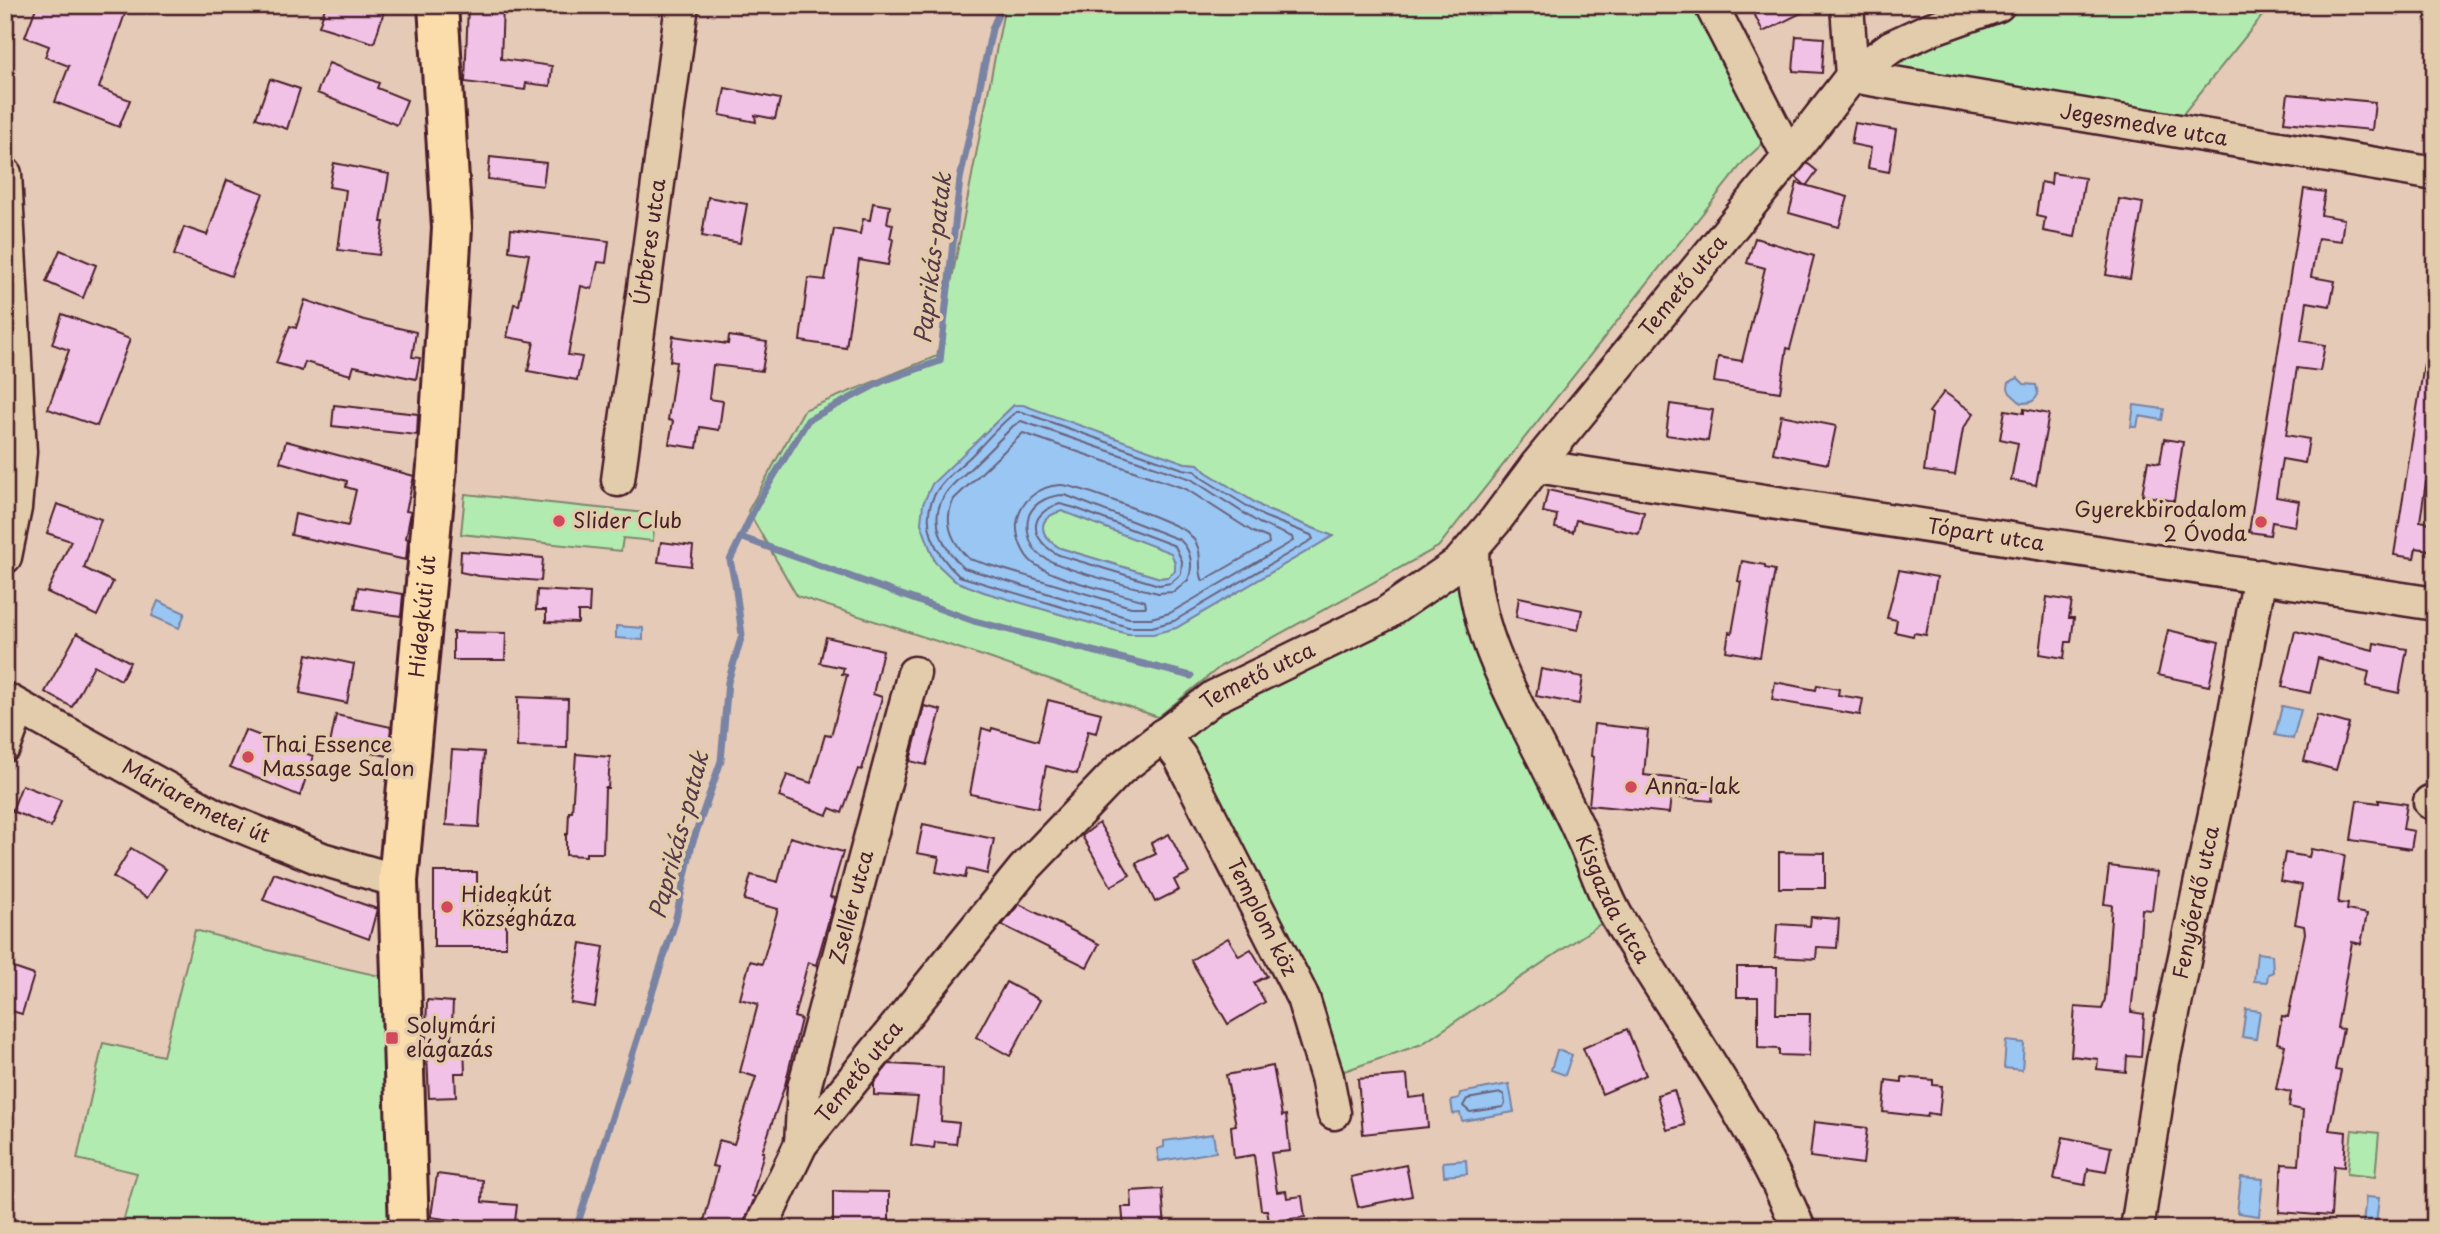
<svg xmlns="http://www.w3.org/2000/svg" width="2440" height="1234" viewBox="0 0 2440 1234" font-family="'Playpen Sans',sans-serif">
<rect width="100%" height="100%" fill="#e5cab7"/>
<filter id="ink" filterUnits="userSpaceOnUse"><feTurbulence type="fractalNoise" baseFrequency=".0143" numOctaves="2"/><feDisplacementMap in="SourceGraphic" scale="14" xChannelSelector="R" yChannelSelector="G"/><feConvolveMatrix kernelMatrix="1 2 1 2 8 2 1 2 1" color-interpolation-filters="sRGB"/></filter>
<g filter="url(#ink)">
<!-- green -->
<g fill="#b2ebaf" stroke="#7e856d" stroke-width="2" fill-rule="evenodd">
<path d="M1005 5H1723L1783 125 1745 160 1438 547 1221 666 1158 717 986 657 797 596 748 511 804 410 937 356ZM1014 405 1185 463 1198 464 1206 472 1267 510 1333 536 1176 628 1128 634 984 592 955 581 935 562 921 523 984 434Z"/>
<polygon points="2030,5 2271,5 2175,124 1865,69"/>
<polygon points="465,494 655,514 653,541 623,538 621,551 461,534"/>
<path d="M1062 511 1172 553 1175 563V571L1168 577 1160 578 1060 548C1039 536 1035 518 1062 511Z"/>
<polygon points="1472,573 1615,914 1422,1044 1327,1077 1180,757 1189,715"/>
<polygon points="195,930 286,955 380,976 383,1048 392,1124 392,1229 121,1229 137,1173 77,1159 103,1043 163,1056"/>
<polygon points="2352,1130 2379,1133 2375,1177 2347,1174"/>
</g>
<!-- water -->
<g fill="#99c6f3" stroke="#7983a3" stroke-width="2" fill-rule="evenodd">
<path d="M2018 378 2024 384 2036 385 2038 394C2035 402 2030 403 2021 403L2010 393 2008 388 2009 382Z"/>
<path d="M1014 405H1023L1185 463 1198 464 1206 472 1267 510 1333 536 1176 628 1153 634H1128L984 592 955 581 935 562 921 523 923 504 932 484ZM1062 511 1171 553 1175 563V571L1168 577 1160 578 1060 548C1039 536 1035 518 1062 511Z"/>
<polygon points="2134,405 2164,409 2162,420 2139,416 2137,427 2131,427"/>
<polygon points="158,601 185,613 179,628 152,616"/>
<polygon points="616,626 643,628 643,640 616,638"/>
<polygon points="2282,706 2301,710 2293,739 2275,735"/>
<polygon points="2257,953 2272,955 2273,972 2268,974 2267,982 2254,981"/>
<polygon points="2246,1009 2260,1011 2256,1039 2242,1037"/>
<polygon points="2006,1041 2024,1043 2022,1070 2004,1068"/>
<polygon points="1557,1050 1572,1055 1565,1075 1551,1070"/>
<polygon points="1509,1084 1514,1112 1462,1121 1460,1113 1453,1114 1451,1100 1459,1098 1460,1093"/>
<polygon points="1213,1134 1216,1152 1159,1161 1157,1149 1164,1147 1164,1141"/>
<polygon points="1466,1160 1467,1174 1444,1176 1443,1162"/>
<polygon points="2241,1177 2263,1179 2259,1216 2237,1213"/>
<polygon points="2366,1197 2379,1198 2376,1224 2363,1223"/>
</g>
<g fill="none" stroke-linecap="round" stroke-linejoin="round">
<!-- shore -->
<g stroke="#6a627b" stroke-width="2">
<path d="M1016 412H1022L1183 469 1195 471 1202 478 1263 516 1311 535 1313 539 1174 621 1152 627H1128L959 576C935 554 917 520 938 489 947 476 962 465 973 454 987 440 1000 424 1016 412Z"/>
<path d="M1021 421 1191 479 1259 523 1292 537 1293 541 1170 613 1151 618H1129L964 568C944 550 928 522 944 496 950 485 962 477 971 468 985 454 1000 440 1013 426Z"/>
<path d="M1023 433 1186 489 1253 532 1268 538 1269 543 1203 581C1195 565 1208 550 1186 531 1170 522 1076 484 1060 485 1038 486 1019 502 1017 524 1016 537 1023 555 1033 563 1056 580 1115 592 1145 601L1146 607H1131L969 559C952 542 942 522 954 499Z"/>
<path d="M1065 495 1180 540C1191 550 1194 566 1188 580L1174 592 1158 593C1130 586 1060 570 1040 555 1029 546 1025 527 1029 515 1035 501 1051 495 1065 495Z"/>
<path d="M1060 504 1075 508 1175 546 1182 561 1181 574 1171 583 1159 585 1059 555C1031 541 1025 514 1060 504Z"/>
<polygon points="1501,1093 1504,1095 1505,1103 1503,1107 1470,1112 1463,1106 1467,1099"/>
</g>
<!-- stream -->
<g stroke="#7983a3" stroke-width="7">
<polyline points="743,538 974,621 1191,676"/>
<polyline points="576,1229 675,922 692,844 721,761 728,682 742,635 735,583 730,560 758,502 808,420 883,381 940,361 960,179 992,29 1002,5"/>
</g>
</g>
<!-- building -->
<g fill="#f1c2e6" stroke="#4a1f2b" stroke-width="2">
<polygon points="37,5 128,5 99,88 130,100 119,127 55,102 69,66 45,57 49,46 25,37"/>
<polygon points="326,5 386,5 374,43 319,26"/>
<polygon points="468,5 503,5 501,59 552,66 550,86 526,83 525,90 465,82"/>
<polygon points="1750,5 1817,5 1763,32"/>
<polygon points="1796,36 1824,38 1822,73 1793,71"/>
<polygon points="329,63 379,83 377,88 407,100 397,125 317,93"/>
<polygon points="270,79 300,89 287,129 256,118"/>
<polygon points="725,88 780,99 775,119 755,115 756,122 720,115"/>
<polygon points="2288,94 2375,102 2372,130 2284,122"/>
<polygon points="1855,123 1896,130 1889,172 1868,168 1871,148 1851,144"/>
<polygon points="490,157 546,163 543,186 488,179"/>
<polygon points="334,163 389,174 381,222 384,222 379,255 338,250 346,190 329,187"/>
<polygon points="1807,163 1817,171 1806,186 1796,177"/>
<polygon points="2052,173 2085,178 2075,237 2043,231 2045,218 2036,216 2041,182 2051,184"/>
<polygon points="227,180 263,193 231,276 174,255 184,227 207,235"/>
<polygon points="1797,183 1848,197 1839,227 1789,213"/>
<polygon points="2304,189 2325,192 2321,215 2344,219 2341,241 2318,238 2311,277 2335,281 2330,306 2307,302 2301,341 2325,345 2320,371 2297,368 2286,435 2309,439 2305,463 2282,459 2276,497 2299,501 2295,526 2272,522 2270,535 2249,532"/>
<polygon points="708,197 747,204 740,243 702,236"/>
<polygon points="2119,199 2143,203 2130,279 2106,275"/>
<polygon points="873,203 890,206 887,223 893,224 890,238 893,239 888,265 859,260 846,348 800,341 808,278 825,280 834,229 860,234 863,219 870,220"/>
<polygon points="511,229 609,241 606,263 598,262 592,289 581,286 568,355 582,357 577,380 528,371 534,342 507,337 514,304 519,305 529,254 509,251"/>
<polygon points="1755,238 1814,256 1790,349 1787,348 1780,392 1714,382 1718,357 1742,361 1765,268 1747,263"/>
<polygon points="60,250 96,265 83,298 46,282"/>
<polygon points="305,300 364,320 416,332 412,357 420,358 416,379 354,366 351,375 305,362 302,371 276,363 290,326 296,328"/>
<polygon points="62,314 130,339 97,426 48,409 69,350 52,344"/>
<polygon points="673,336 728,344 729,336 767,342 762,371 713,365 709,399 723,401 719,430 700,427 697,448 669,444 673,421 668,420 676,362 670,361"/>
<polygon points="2424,364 2435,365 2435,432 2431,457 2435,458 2435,484 2426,482 2420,521 2435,524 2435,551 2416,548 2414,558 2394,555"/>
<polygon points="1944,392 1974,413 1963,429 1955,475 1924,471 1932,414 1929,412"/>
<polygon points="1670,404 1713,410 1708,441 1666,435"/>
<polygon points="334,405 418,414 417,435 332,426"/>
<polygon points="2024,409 2049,414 2036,485 2011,480 2018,443 2000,439 2005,410 2024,413"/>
<polygon points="1781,415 1836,426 1828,464 1773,453"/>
<polygon points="2164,439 2183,442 2174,501 2142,495 2148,461 2160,463"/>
<polygon points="286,441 414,476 406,511 411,512 406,538 408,539 406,560 291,535 295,514 348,526 356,490 346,487 347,481 280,462"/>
<polygon points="1548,490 1644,512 1639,534 1576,520 1573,532 1555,528 1557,515 1543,512"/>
<polygon points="57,504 101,519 84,568 113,582 97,616 47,592 71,541 47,533"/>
<polygon points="661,542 693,546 691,566 658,562"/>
<polygon points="461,551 543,558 541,581 479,576 460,572"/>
<polygon points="1742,561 1765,565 1765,568 1775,570 1760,657 1726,651 1729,632 1732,633 1741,582 1738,581"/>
<polygon points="1899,570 1937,577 1926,635 1914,633 1913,636 1895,632 1897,620 1887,618"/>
<polygon points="358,587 403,594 401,616 355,609"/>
<polygon points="537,590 590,593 589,612 578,612 578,623 546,622 546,610 536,610"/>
<polygon points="1519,597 1582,610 1578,630 1516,617"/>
<polygon points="2047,597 2072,601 2069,618 2074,618 2071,642 2066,642 2064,658 2040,654"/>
<polygon points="2168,630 2219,642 2209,686 2158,675"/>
<polygon points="2295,631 2373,650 2374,643 2407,649 2399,693 2366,686 2369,672 2318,658 2310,693 2282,687"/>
<polygon points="453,632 506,633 505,660 453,660"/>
<polygon points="77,633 130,662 121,680 94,665 72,707 45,692"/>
<polygon points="826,637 883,650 873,694 882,697 862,770 858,769 842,813 830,808 827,815 779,797 787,775 811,783 825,735 831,736 847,675 842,674 844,668 820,663"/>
<polygon points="307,654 354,664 347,703 300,693"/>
<polygon points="1541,669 1583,677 1579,704 1536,696"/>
<polygon points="1775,682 1816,690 1817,685 1839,689 1838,695 1863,699 1860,715 1772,700"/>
<polygon points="518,697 568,699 567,748 517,747"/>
<polygon points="1048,700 1101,713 1096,733 1088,731 1077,774 1046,766 1038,808 970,794 982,728 991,731 992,728 1038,741"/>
<polygon points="924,706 941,710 926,765 910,761"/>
<polygon points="336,715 391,727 388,756 330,744"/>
<polygon points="2317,715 2349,724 2336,770 2304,761"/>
<polygon points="1594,724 1648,730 1644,775 1714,783 1712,801 1671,797 1669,813 1589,805 1594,757 1591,756"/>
<polygon points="245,730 313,756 300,796 230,767"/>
<polygon points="452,750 484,752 479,827 446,825"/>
<polygon points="576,754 610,757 608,788 605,788 603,853 586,853 586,856 566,855 566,834 568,834 569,812 572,812"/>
<polygon points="22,785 61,800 51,827 12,811"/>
<polygon points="2357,800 2379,803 2379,800 2407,804 2403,829 2414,831 2411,849 2351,840"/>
<polygon points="1099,823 1130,875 1111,886 1082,836"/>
<polygon points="923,824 994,839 987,874 967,869 965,878 936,872 939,857 917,853"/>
<polygon points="1169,834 1189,873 1174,880 1179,890 1155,902 1136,863 1156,854 1151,843"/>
<polygon points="790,837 843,852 830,897 835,898 816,965 808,962 794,1017 801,1019 785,1085 762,1152 764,1152 752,1196 755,1197 742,1229 702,1229 718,1167 712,1166 719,1140 734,1144 756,1077 740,1072 758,1004 740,999 750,961 762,964 778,909 744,900 751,875 778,882"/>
<polygon points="131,848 166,869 147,898 113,877"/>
<polygon points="2311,849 2345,855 2338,903 2348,904 2347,910 2367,914 2361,944 2352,942 2337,1028 2343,1029 2335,1070 2341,1071 2329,1130 2346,1132 2344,1167 2334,1166 2331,1216 2279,1212 2282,1164 2299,1165 2303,1110 2289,1107 2291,1092 2276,1089 2285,1045 2277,1043 2282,1016 2288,1017 2305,933 2304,926 2295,924 2302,885 2280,881 2285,853 2309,857"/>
<polygon points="1779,852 1825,853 1825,888 1779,888"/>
<polygon points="2109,866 2157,872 2152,910 2142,909 2137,977 2135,976 2131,1012 2144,1014 2141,1057 2127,1056 2126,1072 2097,1069 2098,1059 2071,1056 2075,1007 2102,1009 2105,999 2112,905 2104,904"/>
<polygon points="434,872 477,872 477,919 506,919 506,947 434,947"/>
<polygon points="274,873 377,909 369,939 263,900"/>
<polygon points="1019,904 1099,944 1087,967 1002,925"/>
<polygon points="1811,917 1839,919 1837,948 1817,947 1816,959 1775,957 1777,924 1810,926"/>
<polygon points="1228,938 1239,956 1251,949 1267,976 1254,983 1265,1002 1228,1024 1191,960"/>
<polygon points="581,943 604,947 595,1007 571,1003"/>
<polygon points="5,965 34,975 22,1014 5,1009"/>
<polygon points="1737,967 1777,967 1776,1014 1810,1014 1809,1056 1779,1055 1779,1049 1758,1048 1758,997 1737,997"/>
<polygon points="1006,982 1040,1000 1010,1056 976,1037"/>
<polygon points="427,1000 453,1002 451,1044 464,1043 465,1073 455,1073 456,1097 429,1098 426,1033"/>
<polygon points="1627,1029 1646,1075 1602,1094 1583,1048"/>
<polygon points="889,1064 943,1067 941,1121 959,1123 956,1144 935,1142 934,1148 911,1145 918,1097 874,1095 874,1083"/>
<polygon points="1273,1066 1282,1116 1286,1115 1290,1151 1271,1153 1277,1192 1286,1191 1287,1198 1302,1196 1305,1217 1269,1222 1267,1210 1261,1210 1254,1155 1234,1158 1231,1126 1236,1125 1226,1075"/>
<polygon points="1407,1075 1409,1098 1425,1096 1428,1127 1363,1134 1358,1079"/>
<polygon points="1902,1077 1933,1080 1933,1085 1942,1086 1939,1115 1928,1113 1927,1117 1883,1112 1886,1080 1902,1082"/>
<polygon points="1674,1090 1685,1125 1667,1130 1657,1095"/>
<polygon points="1814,1122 1867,1128 1863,1164 1810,1157"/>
<polygon points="2063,1137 2111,1147 2106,1172 2088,1169 2085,1185 2054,1179"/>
<polygon points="1406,1165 1412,1196 1358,1207 1351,1177"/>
<polygon points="437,1174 483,1180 482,1202 517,1205 514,1229 431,1217"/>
<polygon points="1162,1189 1165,1229 1124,1229 1122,1207 1132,1207 1131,1191"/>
<polygon points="833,1191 889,1192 889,1229 833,1229"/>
</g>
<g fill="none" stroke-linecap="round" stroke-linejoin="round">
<defs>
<g id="minor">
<polyline points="1711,5 1789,157"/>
<polyline points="1847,5 1852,76"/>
<path id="s1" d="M1852 76 2435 174"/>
<polyline points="5,174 20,452 15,508 5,557"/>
<path id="s2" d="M1536 466 2435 604"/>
<path id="s3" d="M618 480 682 5"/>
<path id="s4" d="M1472 549C1473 630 1511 693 1546 763 1558 788 1572 813 1583 839 1595 865 1603 893 1617 917 1679 1020 1752 1117 1799 1229"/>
<path id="s5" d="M5 699 214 815 322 859 398 881"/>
<path id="s6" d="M1163 735 1180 757 1303 998 1327 1077 1334 1113"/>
<polyline points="5,745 19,707"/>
<polyline points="2430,802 2435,803"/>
<path id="s7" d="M801 1144 804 1088 914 673"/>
<path id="s8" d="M760 1229 801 1144 1024 869 1120 769 1214 697 1385 614 1459 563 1495 521 1536 466 1789 157 1852 76 1891 47 1928 30 1998 5"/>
<path id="s9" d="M2137 1229 2163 1061 2225 766 2260 576"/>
</g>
<g id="major">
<path id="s10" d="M409 1229 398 881 437 466 452 228 438 5"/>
</g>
</defs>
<!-- minor casing -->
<use href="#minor" stroke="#4a1f2b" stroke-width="37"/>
<!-- major casing -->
<use href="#major" stroke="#4a1f2b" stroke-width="44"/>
<!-- minor -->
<use href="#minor" stroke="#e2ccab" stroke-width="32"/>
<!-- major -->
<use href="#major" stroke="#fbddab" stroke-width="38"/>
</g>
</g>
<!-- markers -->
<g fill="#d1495b" stroke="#e2ccab" stroke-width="2.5">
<circle cx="559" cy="521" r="7"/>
<circle cx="2261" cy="522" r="7"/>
<circle cx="248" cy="757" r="7"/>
<circle cx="1631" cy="787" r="7"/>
<circle cx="447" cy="907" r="7"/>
<rect x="385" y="1031" width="14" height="14" rx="3.5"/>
</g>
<g text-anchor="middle" stroke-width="7" stroke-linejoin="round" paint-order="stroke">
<!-- street labels -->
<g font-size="21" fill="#4a1f2b" stroke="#e2ccab">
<text dy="7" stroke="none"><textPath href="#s1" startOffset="296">Jegesmedve utca</textPath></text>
<text dy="7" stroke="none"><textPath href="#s3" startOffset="240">Úrbéres utca</textPath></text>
<text dy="7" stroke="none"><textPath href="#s8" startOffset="1342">Temető utca</textPath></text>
<text dy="7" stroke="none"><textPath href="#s2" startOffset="455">Tópart utca</textPath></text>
<text dy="7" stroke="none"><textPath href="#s10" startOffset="614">Hidegkúti út</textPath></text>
<text dy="7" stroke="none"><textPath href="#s8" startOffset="754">Temető utca</textPath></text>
<text dy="7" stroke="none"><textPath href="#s5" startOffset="217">Máriaremetei út</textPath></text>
<text dy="7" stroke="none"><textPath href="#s4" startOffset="380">Kisgazda utca</textPath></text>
<text dy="7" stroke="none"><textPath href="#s9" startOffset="332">Fenyőerdő utca</textPath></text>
<text dy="7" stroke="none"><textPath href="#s7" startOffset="243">Zsellér utca</textPath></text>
<text dy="7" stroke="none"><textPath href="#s6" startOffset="208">Templom köz</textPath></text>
<text dy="7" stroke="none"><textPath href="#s8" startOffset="187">Temető utca</textPath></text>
</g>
<!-- poi labels -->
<g font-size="21" fill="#4a1f2b" stroke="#e2ccab" text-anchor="start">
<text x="2247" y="517" text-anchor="end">Gyerekbirodalom<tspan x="2247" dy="24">2 Óvoda</tspan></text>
<text x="573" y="528">Slider Club</text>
<text x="262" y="752">Thai Essence<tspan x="262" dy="24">Massage Salon</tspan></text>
<text x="1645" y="794">Anna-lak</text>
<text x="461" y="902">Hidegkút<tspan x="461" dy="24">Községháza</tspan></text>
<text x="406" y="1033">Solymári<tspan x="406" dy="24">elágazás</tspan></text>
</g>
<!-- water labels -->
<g font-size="23" font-style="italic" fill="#563849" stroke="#e2ccab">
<text transform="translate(933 258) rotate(-83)" y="8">Paprikás-patak</text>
<text transform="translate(679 835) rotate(-75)" y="8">Paprikás-patak</text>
</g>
</g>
<!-- margin -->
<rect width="2440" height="1234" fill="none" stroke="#e2ccab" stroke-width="28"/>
<rect x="14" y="14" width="2412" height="1206" fill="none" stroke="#4a1f2b" stroke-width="2.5" filter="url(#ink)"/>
</svg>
